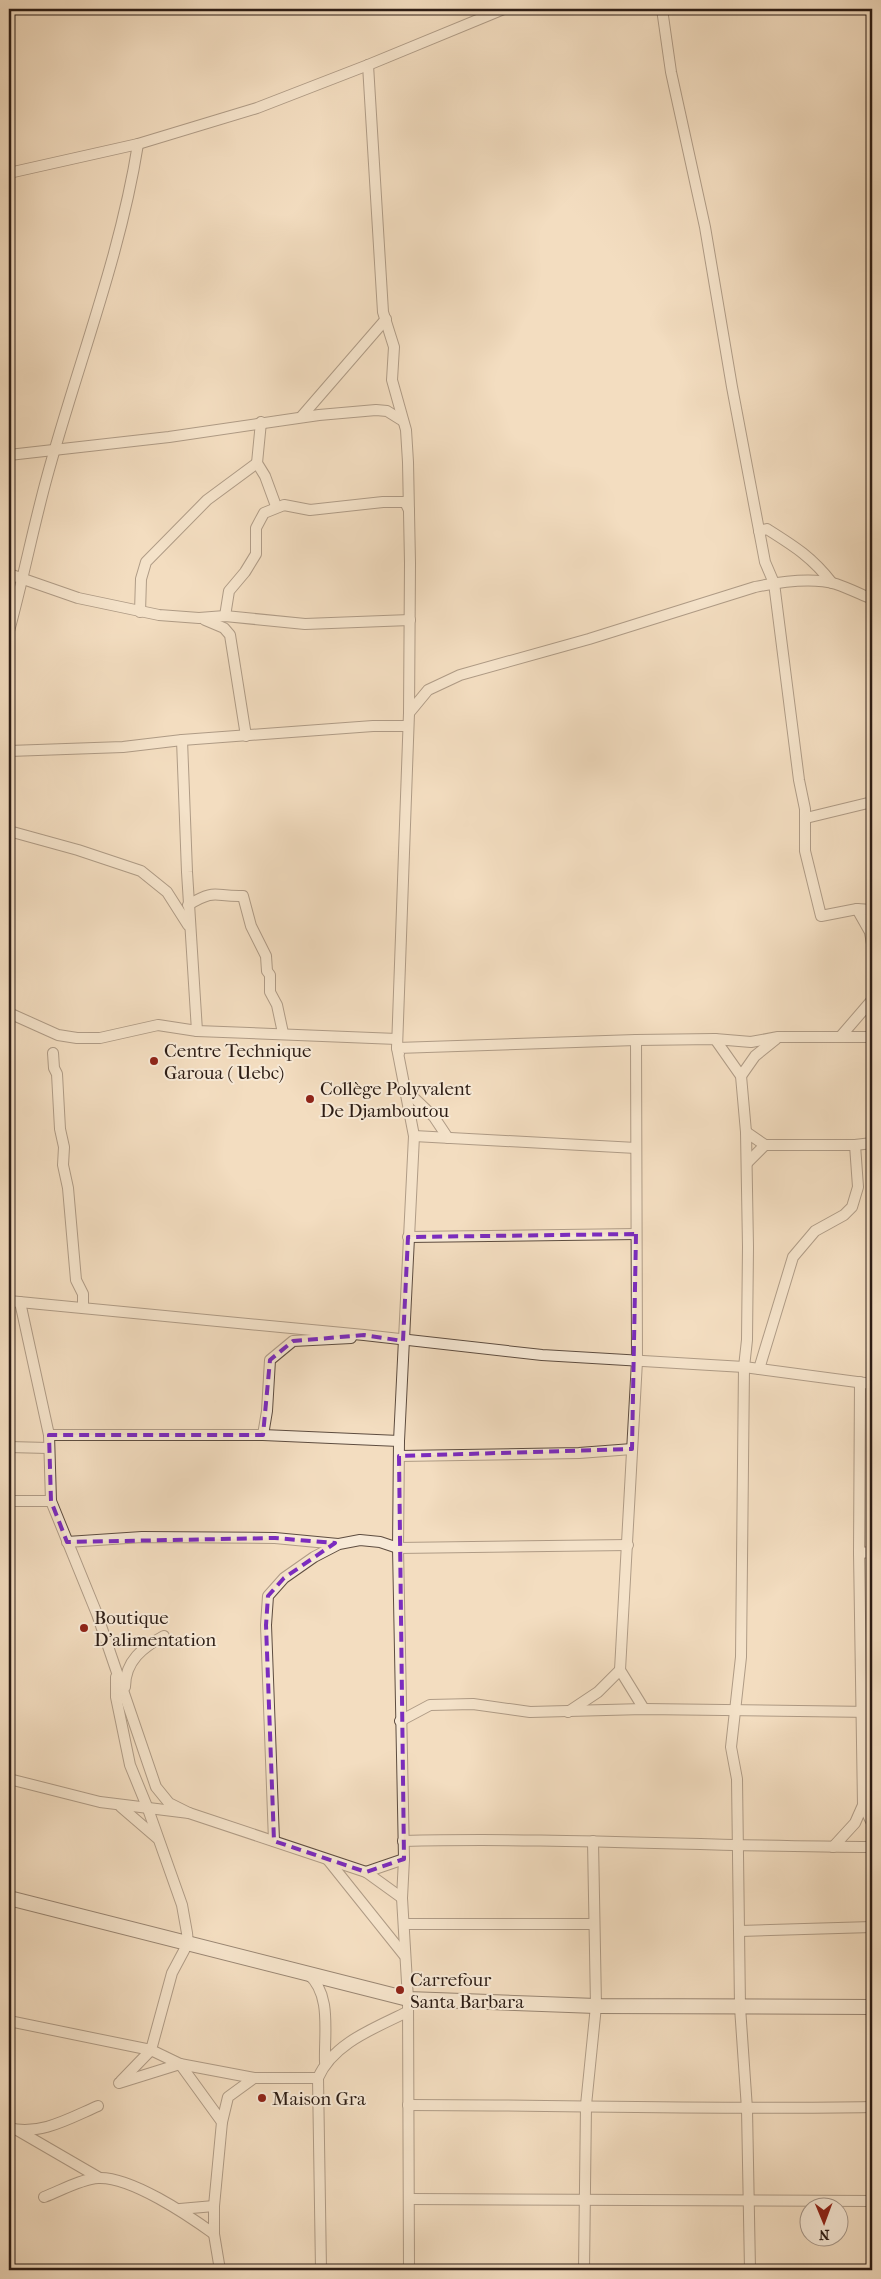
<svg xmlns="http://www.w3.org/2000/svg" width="881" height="2279" viewBox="0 0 881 2279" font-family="'IM FELL French Canon',serif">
<rect width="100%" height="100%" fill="#f3ddc0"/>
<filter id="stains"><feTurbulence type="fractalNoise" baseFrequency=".004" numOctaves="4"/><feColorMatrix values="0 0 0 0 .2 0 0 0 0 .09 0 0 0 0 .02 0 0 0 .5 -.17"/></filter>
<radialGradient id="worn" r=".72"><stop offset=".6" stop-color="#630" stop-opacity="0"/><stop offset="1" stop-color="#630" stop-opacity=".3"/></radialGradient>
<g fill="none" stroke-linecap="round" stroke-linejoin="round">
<defs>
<g id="minor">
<polyline points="662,9 671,72 705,227 732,387 765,562 774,583 799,780 805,809 805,851 821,916 857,909 872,910"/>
<polyline points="368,65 383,312 394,347 392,380 406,430 408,462 410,563 409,713 397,1048 414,1136 399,1441 398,1548 404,1859 402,1898 408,1999 409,2270"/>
<polyline points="9,173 138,144 257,108 368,65 504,9"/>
<polyline points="302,416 386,319"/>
<polyline points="261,422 257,463 265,476 276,506"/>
<polyline points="9,455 169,437 319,415 376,410 387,411 403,421"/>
<path d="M759 531 767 529C794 546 812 557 832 583"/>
<polyline points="9,574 78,598 159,615 199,618 225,616 305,624 410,620"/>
<polyline points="140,612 141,579 146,562 207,500 257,463"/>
<polyline points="225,616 229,591 245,572 256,554 256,528 264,513 284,505 310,510 383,502 405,502 409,510"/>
<polyline points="205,620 224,628 230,635 246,736"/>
<path d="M9 631C23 580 33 528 47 477 77 366 120 258 138 144"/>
<path d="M409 713 428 690 460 675 589 639 755 587C779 582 812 577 836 584 848 588 860 594 872 599"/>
<polyline points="182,740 187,872 197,1031"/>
<polyline points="9,751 123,747 182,740 373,726 408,726"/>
<polyline points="806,818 872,802"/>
<polyline points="9,831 78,850 141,871 167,892 188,925"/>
<path d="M188 905C217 888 213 897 243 896L251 926 266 956 267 971 270 975V992L277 1005 283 1033"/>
<polyline points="857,909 870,932 872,944"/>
<polyline points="9,1013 58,1035 77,1038 100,1038 158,1025 197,1031 397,1039"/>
<polyline points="841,1036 872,1000"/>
<polyline points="715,1039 741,1076 746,1132 748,1247 747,1340 744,1367 741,1657 731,1747 737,1779 740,2007 747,2109 750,2270"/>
<polyline points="636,1040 637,1361 620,1670 644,1709"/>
<polyline points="53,1053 54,1068 57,1074 60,1129 64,1147 63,1165 68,1188 76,1280 83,1294 83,1308"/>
<polyline points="399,1053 397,1048 636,1040 715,1039 751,1042 778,1037 872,1037"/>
<polyline points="741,1076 755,1056 776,1039"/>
<polyline points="410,1094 434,1117 448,1138"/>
<polyline points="746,1132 765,1145 855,1145 872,1143"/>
<polyline points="414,1136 636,1148"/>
<polyline points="747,1163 765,1145"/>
<polyline points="408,1237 636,1234"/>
<polyline points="9,1301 364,1335 542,1355 744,1367 872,1384"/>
<polyline points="20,1302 49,1435 51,1501 97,1614 156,1787 169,1803 189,1813"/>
<polyline points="759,1369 793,1257 815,1231 844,1215 852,1207 858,1187 855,1145"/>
<polyline points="49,1435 263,1435 399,1441"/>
<polyline points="263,1435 267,1411 270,1360 293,1341 351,1338"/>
<polyline points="9,1447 48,1448"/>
<polyline points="399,1456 579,1453 632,1449"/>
<polyline points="9,1501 51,1501"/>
<polyline points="67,1542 142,1537 275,1538 338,1544"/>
<polyline points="859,1553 872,1552"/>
<polyline points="116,1677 116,1697 130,1765 148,1809 182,1905 187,1933 188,1943 172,1973 151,2050 180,2064 254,2078"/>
<path d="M125 1687C125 1661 143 1647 164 1636"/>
<polyline points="568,1712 598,1692 620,1670"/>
<polyline points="400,1721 430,1705 473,1704 530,1712 644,1709 872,1712"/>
<polyline points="9,1779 100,1802 189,1813 366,1872 402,1898"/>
<polyline points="863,1805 872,1823"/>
<polyline points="121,1807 157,1838"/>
<polyline points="274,1841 266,1625 268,1596 284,1578 314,1557 339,1544 360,1540 380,1542 398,1548 628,1545"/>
<path d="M403 1841C560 1837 716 1847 872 1847"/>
<polyline points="833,1847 855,1823 863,1805 859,1553 860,1382"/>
<polyline points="328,1860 404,1955"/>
<polyline points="366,1872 404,1859"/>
<polyline points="404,1924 593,1924"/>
<polyline points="740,1931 872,1927"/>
<path d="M308 1974C332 1994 324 2033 325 2062"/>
<polyline points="9,2021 151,2050"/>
<polyline points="180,2064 222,2122"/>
<polyline points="121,2081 151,2050"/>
<polyline points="119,2083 180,2064"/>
<path d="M408 2105C563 2105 717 2110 872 2107"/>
<path d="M9 2128C40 2136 70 2118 98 2106"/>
<polyline points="17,2130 98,2177"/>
<path d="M44 2197C60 2191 81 2179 98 2178 130 2176 188 2215 214 2234"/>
<polyline points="410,2199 872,2201"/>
<polyline points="180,2209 214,2206"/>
<polyline points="220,2270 214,2234 214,2206 222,2122 228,2097 254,2078 318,2078"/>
<path d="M321 2270 318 2078C333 2043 375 2028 407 2012"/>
<polyline points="584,2270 586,2105 596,2006 593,1841"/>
</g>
<polyline id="secondary" points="9,1898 408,1999 596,2006 872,2007"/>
</defs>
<!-- minor casing -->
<use href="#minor" stroke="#5e4d40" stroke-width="12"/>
<!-- secondary casing -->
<use href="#secondary" stroke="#2d1d15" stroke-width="16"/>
<!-- minor -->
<use href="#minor" stroke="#f7e9d6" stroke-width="10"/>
<!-- secondary -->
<use href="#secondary" stroke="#f7e9d6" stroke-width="14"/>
</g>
<!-- marked area -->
<path d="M0 0H881V2279H0ZM636 1234 632 1449 399 1456 404 1859 366 1872 274 1841 266 1625 268 1596 284 1578 335 1543 275 1538 67 1542 51 1501 49 1435H263L270 1360 293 1341 364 1335 403 1341 408 1237Z" fill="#f3ddc0" fill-opacity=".55" fill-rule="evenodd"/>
<path fill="none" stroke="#7b2cbf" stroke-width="4" stroke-dasharray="10 6" stroke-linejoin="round" d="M636 1234 632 1449 399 1456 404 1859 366 1872 274 1841 266 1625 268 1596 284 1578 335 1543 275 1538 67 1542 51 1501 49 1435H263L270 1360 293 1341 364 1335 403 1341 408 1237Z"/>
<!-- markers -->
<g fill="#8f2418" stroke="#f7e9d6" stroke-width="2">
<circle cx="154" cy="1061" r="5"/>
<circle cx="310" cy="1099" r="5"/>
<circle cx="84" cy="1628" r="5"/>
<circle cx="400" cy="1990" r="5"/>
<circle cx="262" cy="2098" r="5"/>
</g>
<g text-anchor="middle" stroke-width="4" stroke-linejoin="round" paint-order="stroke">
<!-- poi labels -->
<g font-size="19" fill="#2d1d15" stroke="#f7e9d6" text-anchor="start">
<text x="164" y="1057">Centre Technique<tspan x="164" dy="22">Garoua ( Uebc)</tspan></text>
<text x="320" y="1095">Collège Polyvalent<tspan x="320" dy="22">De Djamboutou</tspan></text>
<text x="94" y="1624">Boutique<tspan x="94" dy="22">D'alimentation</tspan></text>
<text x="410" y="1986">Carrefour<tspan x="410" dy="22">Santa Barbara</tspan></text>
<text x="272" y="2105">Maison Gra</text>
</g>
</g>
<!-- margin -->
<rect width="881" height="2279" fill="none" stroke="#f3ddc0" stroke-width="30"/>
<rect x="10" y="10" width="861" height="2259" fill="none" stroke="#2d1d15" stroke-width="2.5"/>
<rect x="15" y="15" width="851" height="2249" fill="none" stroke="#2d1d15"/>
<!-- north arrow -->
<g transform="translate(824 2222) rotate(179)"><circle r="24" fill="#f7e9d6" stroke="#a69789"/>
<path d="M0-4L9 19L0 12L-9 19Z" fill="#8f2418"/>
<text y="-8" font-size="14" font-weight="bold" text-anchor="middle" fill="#2d1d15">N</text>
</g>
<rect width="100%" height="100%" filter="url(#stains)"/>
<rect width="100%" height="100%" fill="url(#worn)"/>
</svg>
